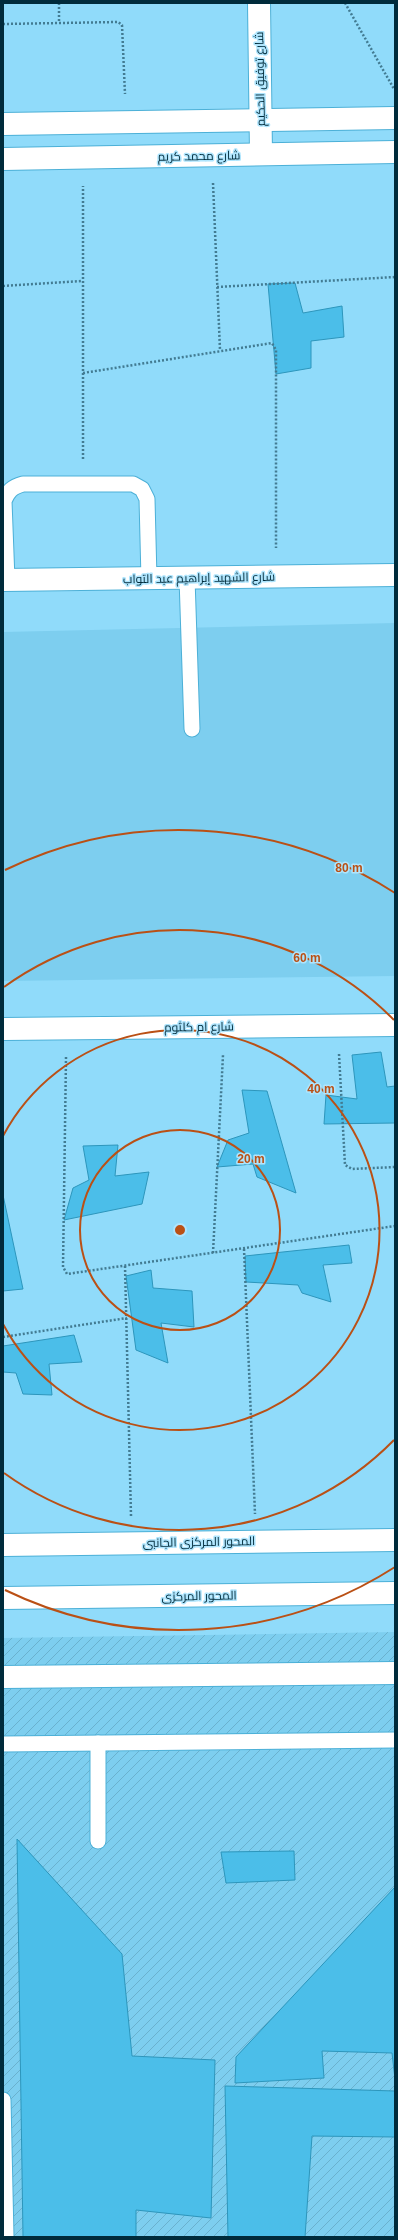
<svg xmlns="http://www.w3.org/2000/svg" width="398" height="2240" viewBox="0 0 398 2240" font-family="Helvetica,Cairo,sans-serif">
<defs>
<pattern id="industrial-furrows" width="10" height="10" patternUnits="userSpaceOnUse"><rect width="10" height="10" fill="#7dceef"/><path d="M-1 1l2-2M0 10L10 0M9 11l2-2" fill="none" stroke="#6ab1ce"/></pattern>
</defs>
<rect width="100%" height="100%" fill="#90dbfa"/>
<!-- built -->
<polygon fill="#7dceef" points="395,623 395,976 3,981 3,632"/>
<!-- industrial -->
<polygon fill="url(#industrial-furrows)" points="395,1632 395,2237 3,2237 3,1638"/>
<!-- building -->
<g fill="#4bbee9" stroke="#2d96bc">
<polygon points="295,283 303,313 342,306 344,337 311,341 311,368 276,374 268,284"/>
<polygon points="381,1052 387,1087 395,1086 395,1123 324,1124 326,1095 357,1099 352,1055"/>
<polygon points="242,1090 267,1091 296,1193 257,1177 253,1164 217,1167 228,1140 249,1133"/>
<polygon points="118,1145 115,1176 149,1172 142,1204 64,1220 73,1188 89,1180 83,1146"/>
<polygon points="3,1195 23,1289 3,1291"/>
<polygon points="349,1245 352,1263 323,1265 331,1302 302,1293 298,1285 246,1282 245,1256"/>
<polygon points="151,1270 153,1288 192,1291 194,1327 161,1323 168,1363 136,1350 126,1276"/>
<polygon points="74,1335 82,1362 49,1364 52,1395 23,1394 16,1373 3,1372 3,1346"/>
<polygon points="17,1839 122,1954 132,2056 215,2060 211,2218 136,2210 136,2237 23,2237"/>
<polygon points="294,1851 295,1880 226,1883 221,1852"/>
<polygon points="395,1887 395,2079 392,2053 322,2051 324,2078 235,2083 236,2057"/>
<polygon points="225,2086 395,2091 395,2137 312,2136 305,2237 228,2237"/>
</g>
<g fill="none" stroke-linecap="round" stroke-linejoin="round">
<defs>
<g id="service">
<polyline points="187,578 192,729"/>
<path d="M7 580 4 501C8 491 12 487 23 484H133L142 489 147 499 149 579"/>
<polyline points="98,1743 98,1841"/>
<polyline points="3,1744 395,1740"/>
<polyline points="3,2100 6,2237"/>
</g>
<g id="minor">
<polyline points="259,3 261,154"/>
<polyline points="3,124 395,118"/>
<polyline points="3,159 395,152"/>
<polyline points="3,580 395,575"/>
<polyline points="3,1029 395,1025"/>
<polyline points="3,1545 395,1540"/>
</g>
<g id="secondary">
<polyline points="3,1598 395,1593"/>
<polyline points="3,1677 395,1673"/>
</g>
</defs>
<!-- service casing -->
<use href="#service" stroke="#4cb0d7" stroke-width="17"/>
<!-- minor casing -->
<use href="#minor" stroke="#4cb0d7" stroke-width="24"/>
<!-- secondary casing -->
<use href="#secondary" stroke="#4cb0d7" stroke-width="24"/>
<!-- path -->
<g stroke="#427b92" stroke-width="2.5" stroke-dasharray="2 2" stroke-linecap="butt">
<polyline points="59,3 59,23"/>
<polyline points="345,3 394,89"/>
<polyline points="3,24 118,22 122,25 125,94"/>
<polyline points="213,183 220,350"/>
<polyline points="3,286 82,281"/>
<polyline points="217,287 395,277"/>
<polyline points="83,373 272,343 276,350 276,548"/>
<polyline points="83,459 83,186"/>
<polyline points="339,1054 345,1165 352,1169 395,1167"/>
<polyline points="66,1057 63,1267 67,1274 395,1226"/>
<polyline points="244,1249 255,1514"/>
<polyline points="213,1253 223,1055"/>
<polyline points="125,1266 131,1516"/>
<polyline points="3,1337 127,1318"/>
</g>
<!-- service -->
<use href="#service" stroke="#fff" stroke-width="15"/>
<!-- minor -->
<use href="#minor" stroke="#fff" stroke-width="22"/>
<!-- secondary -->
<use href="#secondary" stroke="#fff" stroke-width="22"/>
</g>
<!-- distance rings -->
<g fill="none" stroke="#ba5015" stroke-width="2">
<circle cx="180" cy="1230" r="100"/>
<path d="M3 1136A200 200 0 1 1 3 1324"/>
<path d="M394 1440A300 300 0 0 1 4 1473M4 987A300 300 0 0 1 394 1020"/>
<path d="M395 1567A400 400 0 0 1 5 1590M5 870A400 400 0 0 1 395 893"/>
</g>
<g text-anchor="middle" stroke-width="3" stroke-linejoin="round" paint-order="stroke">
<!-- street labels -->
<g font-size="12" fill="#002b3b" stroke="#afe5fd">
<text transform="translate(260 79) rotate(-91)" y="4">شارع توفيق الحكيم</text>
<text transform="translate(199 156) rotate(-1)" y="4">شارع محمد كريم</text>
<text transform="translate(199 578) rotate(-1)" y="4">شارع الشهيد إبراهيم عبد التواب</text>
<text transform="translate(199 1027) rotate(-1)" y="4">شارع ام كلثوم</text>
<text transform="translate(199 1542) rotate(-1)" y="4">المحور المركزى الجانبى</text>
<text transform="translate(199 1596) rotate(-1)" y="4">المحور المركزى</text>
</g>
</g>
<circle cx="180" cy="1230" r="6" fill="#ba5015" stroke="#afe5fd" stroke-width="2"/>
<g font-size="12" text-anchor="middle" font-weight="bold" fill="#ba5015" stroke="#afe5fd" stroke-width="3" stroke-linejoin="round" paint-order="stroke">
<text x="349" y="872">80 m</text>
<text x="307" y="962">60 m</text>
<text x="321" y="1093">40 m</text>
<text x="251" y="1163">20 m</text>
</g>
<!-- border -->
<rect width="398" height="2240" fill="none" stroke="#002b3b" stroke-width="8"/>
</svg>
